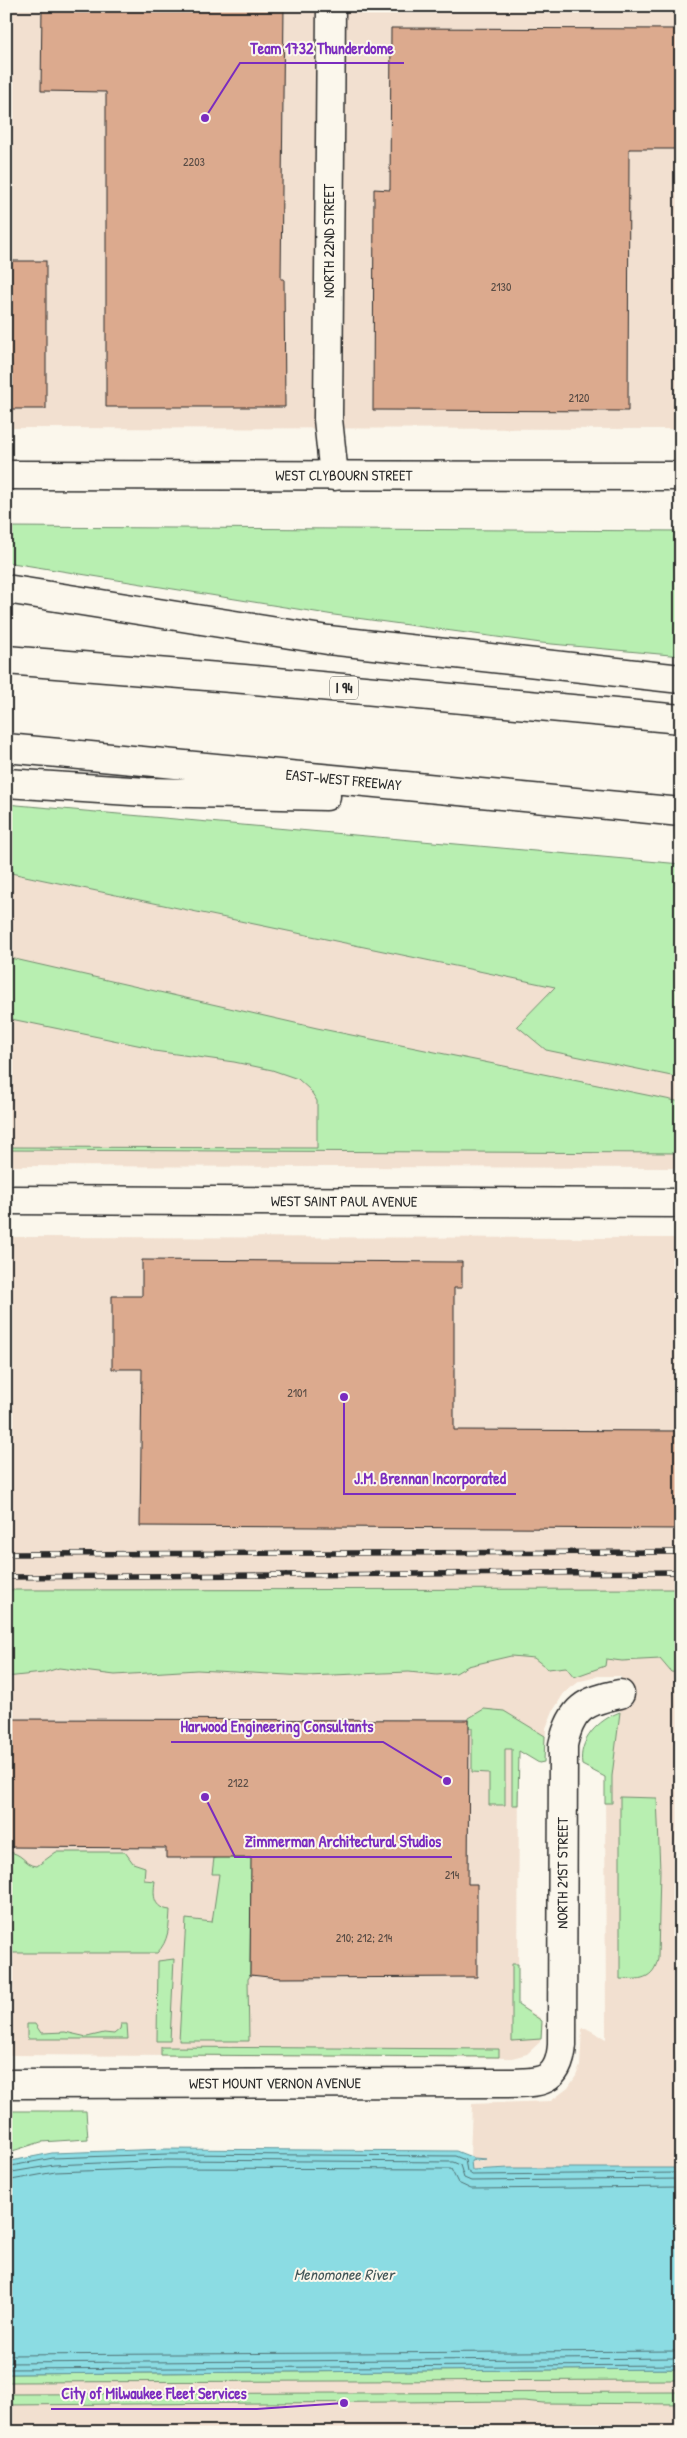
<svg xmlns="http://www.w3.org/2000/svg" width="687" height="2438" viewBox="0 0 687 2438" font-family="'Patrick Hand',sans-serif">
<rect width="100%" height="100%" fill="#fbf7ec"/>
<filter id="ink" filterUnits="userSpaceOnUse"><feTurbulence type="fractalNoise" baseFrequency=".02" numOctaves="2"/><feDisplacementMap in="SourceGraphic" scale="10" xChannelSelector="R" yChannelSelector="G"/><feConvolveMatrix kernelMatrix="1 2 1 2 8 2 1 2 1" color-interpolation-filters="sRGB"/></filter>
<g filter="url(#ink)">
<!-- built -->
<g fill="#f2e0d0">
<polygon points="6,6 681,6 681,429 6,428"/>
<polygon points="6,872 556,987 518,1026 681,1071 681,1168 6,1166"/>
<polygon points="6,1237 681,1238 681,2168 509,2168 471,2170 471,2161 486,2161 470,2157 472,2104 551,2101 568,2088 576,2076 580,2066 582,2028 586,2028 606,2039 605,1777 582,1765 581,1762 584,1746 594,1728 620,1712 621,1676 598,1676 589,1679 580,1681 564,1693 553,1711 546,1728 544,1762 539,1763 519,1751 518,2005 539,2017 543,2024 540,2042 527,2054 512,2058 6,2055"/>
<polygon points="681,2369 681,2432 6,2432 6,2374"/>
</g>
<!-- green -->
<g fill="#b8efb1" stroke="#728d6e">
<polygon points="6,527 681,531 681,656 541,643 334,615 6,562"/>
<polygon points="6,804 681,864 681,1078 546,1050 517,1026 555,987 6,872"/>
<polygon points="6,957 317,1028 681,1102 681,1153 6,1150 6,1147 317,1148 317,1101 310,1090 298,1079 272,1070 234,1062 154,1051 147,1047 6,1018"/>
<polygon points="681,1589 681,1673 671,1672 660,1659 622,1661 606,1659 605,1666 574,1677 566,1667 548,1669 534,1658 511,1656 468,1666 456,1673 437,1675 409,1672 306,1676 197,1670 115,1675 59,1668 43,1673 6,1677 6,1590"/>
<polygon points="484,1709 504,1711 545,1736 544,1762 539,1763 519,1751 518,1805 512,1805 512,1749 505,1749 505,1805 489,1805 489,1773 472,1772 472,1728 469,1728 469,1718"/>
<path d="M620 1712 612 1776V1803H605V1777L582 1765C578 1740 598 1720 620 1712Z"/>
<path d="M620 1797 657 1798 660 1870 658 1958C654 1980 639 1980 620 1979Z"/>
<path d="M6 1852C23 1852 24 1865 37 1866L56 1852H125L133 1863 145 1867 144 1880 155 1881C153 1896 153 1908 170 1910 169 1926 169 1941 157 1953H6Z"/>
<polygon points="258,1852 251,1883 250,1976 248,1979 249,2041 179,2041 186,1919 212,1922 219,1874 212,1874 214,1858"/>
<polygon points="174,1959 170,2041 157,2041 158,1961"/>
<polygon points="512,1964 518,1964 518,2005 542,2021 541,2039 512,2041"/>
<polygon points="27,2024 35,2024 41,2033 65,2032 87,2037 104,2033 114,2034 120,2029 121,2024 127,2024 128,2039 27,2039"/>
<polygon points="161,2047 499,2049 499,2057 161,2055"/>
<polygon points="6,2111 86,2111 88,2139 41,2142 6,2153"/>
<polygon points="681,2369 681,2380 6,2382 6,2374"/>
<polygon points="681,2392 681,2404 543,2403 524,2401 6,2405 6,2394"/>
</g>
<!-- water -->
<polygon fill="#8bdce3" stroke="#659599" points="167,2149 456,2151 474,2158 486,2159 471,2161 472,2170 509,2168 681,2168 681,2369 6,2374 6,2162 52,2153"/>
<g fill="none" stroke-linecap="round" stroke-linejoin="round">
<!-- shore -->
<g stroke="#517275" stroke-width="1">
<polyline points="6,2167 53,2158 167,2154 455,2156 465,2160 467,2171 472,2175 681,2173"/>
<polyline points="6,2173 54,2165 167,2160 453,2162 460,2165 464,2178 471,2181 681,2179"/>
<polyline points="6,2181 55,2172 167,2168 451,2169 458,2183 471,2189 681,2187"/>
<polyline points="6,2355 681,2351"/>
<polyline points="6,2363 681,2358"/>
<polyline points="6,2369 681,2365"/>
</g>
</g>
<!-- building -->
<g fill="#dcaa8e" stroke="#2b2b2b">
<polygon points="42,6 284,6 281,279 284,279 285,407 106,407 106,92 41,91"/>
<polygon points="391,28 681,29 681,149 629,149 628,411 373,410 374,189 390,190"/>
<rect x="6" y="261" width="40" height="148"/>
<polygon points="142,1260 462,1262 462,1288 454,1288 454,1430 681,1431 681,1529 140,1526 142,1369 112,1369 112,1296 142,1296"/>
<polygon points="6,1719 469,1720 468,1884 477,1884 477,1977 279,1978 250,1975 251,1858 166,1858 166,1848 6,1847"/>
</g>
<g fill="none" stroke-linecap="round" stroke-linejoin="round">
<defs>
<g id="minor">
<polyline points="331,6 328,419 334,476"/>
<path id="s1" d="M6 475 681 476"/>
<path id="s2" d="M6 1200 681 1203"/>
<path id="s3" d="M6 2084 507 2083C540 2083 559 2083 562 2045L563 1745C571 1708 585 1701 620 1694"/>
</g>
<g id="highway">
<polyline points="6,589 328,640 681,679"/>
<polyline points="6,660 244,679 681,719"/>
<path id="s4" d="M6 748 681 812"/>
<polyline points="6,783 146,792 326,796"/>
</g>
</defs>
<!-- minor casing -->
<use href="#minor" stroke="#2b2b2b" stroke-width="31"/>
<!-- highway casing -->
<use href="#highway" stroke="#2b2b2b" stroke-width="31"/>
<!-- minor -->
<use href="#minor" stroke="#fbf7ec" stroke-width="28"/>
<!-- highway -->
<use href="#highway" stroke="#fbf7ec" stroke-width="28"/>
<defs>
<g id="rail">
<polyline points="6,1554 681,1552"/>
<polyline points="6,1577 681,1572"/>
</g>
</defs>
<!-- rail casing -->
<use href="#rail" stroke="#2b2b2b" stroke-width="5.5"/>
<!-- rail -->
<use href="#rail" stroke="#fbf7ec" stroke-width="4" stroke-dasharray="11" stroke-linecap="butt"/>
</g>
</g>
<g text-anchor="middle" stroke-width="4" stroke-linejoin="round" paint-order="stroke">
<!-- number labels -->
<g font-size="12" fill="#574b44">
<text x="194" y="166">2203</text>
<text x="501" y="291">2130</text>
<text x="579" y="402">2120</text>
<text x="297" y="1397">2101</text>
<text x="238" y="1787">2122</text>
<text x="452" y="1879">214</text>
<text x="364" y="1942">210; 212; 214</text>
</g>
<!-- shield labels -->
<rect fill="#fbf7ec" stroke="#696865" stroke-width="1" x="330" y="676.5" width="28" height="23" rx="4"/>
<g font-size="14" font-weight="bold" fill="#2b2b2b">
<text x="344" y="693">I 94</text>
</g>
<!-- street labels -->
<g font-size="15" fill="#2b2b2b" stroke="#fbf7ec">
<text transform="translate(329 241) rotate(-90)" y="5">NORTH 22ND STREET</text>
<text dy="5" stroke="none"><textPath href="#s1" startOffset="338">WEST CLYBOURN STREET</textPath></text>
<text dy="5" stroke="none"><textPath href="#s4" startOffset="339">EAST-WEST FREEWAY</textPath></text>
<text dy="5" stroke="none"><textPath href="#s2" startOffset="338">WEST SAINT PAUL AVENUE</textPath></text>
<text dy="5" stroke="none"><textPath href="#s3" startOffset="751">NORTH 21ST STREET</textPath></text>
<text dy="5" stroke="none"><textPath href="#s3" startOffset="269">WEST MOUNT VERNON AVENUE</textPath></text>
</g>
<!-- water labels -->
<g font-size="16" font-style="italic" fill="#435759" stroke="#fbf7ec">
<text x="344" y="2280">Menomonee River</text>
</g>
</g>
<!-- callouts -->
<path fill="none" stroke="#7b2cbf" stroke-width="2" d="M205 118L240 63H404M344 1397L344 1494H516M447 1781L383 1742H171M205 1797L235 1857H452M344 2403L257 2409H51"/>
<g fill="#7b2cbf" stroke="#fbf7ec" stroke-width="2">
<circle cx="205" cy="118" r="5"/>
<circle cx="344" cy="1397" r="5"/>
<circle cx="447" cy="1781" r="5"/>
<circle cx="205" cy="1797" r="5"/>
<circle cx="344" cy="2403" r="5"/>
</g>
<g font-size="16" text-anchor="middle" font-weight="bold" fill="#7b2cbf" stroke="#fbf7ec" stroke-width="4" stroke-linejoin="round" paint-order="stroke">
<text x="322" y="54">Team 1732 Thunderdome</text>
<text x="430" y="1484">J.M. Brennan Incorporated</text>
<text x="277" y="1732">Harwood Engineering Consultants</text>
<text x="343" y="1847">Zimmerman Architectural Studios</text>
<text x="154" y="2399">City of Milwaukee Fleet Services</text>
</g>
<!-- margin -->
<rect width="687" height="2438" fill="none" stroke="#fbf7ec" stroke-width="25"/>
<rect x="12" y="12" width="662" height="2413" fill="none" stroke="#2b2b2b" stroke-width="2" filter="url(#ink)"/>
</svg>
